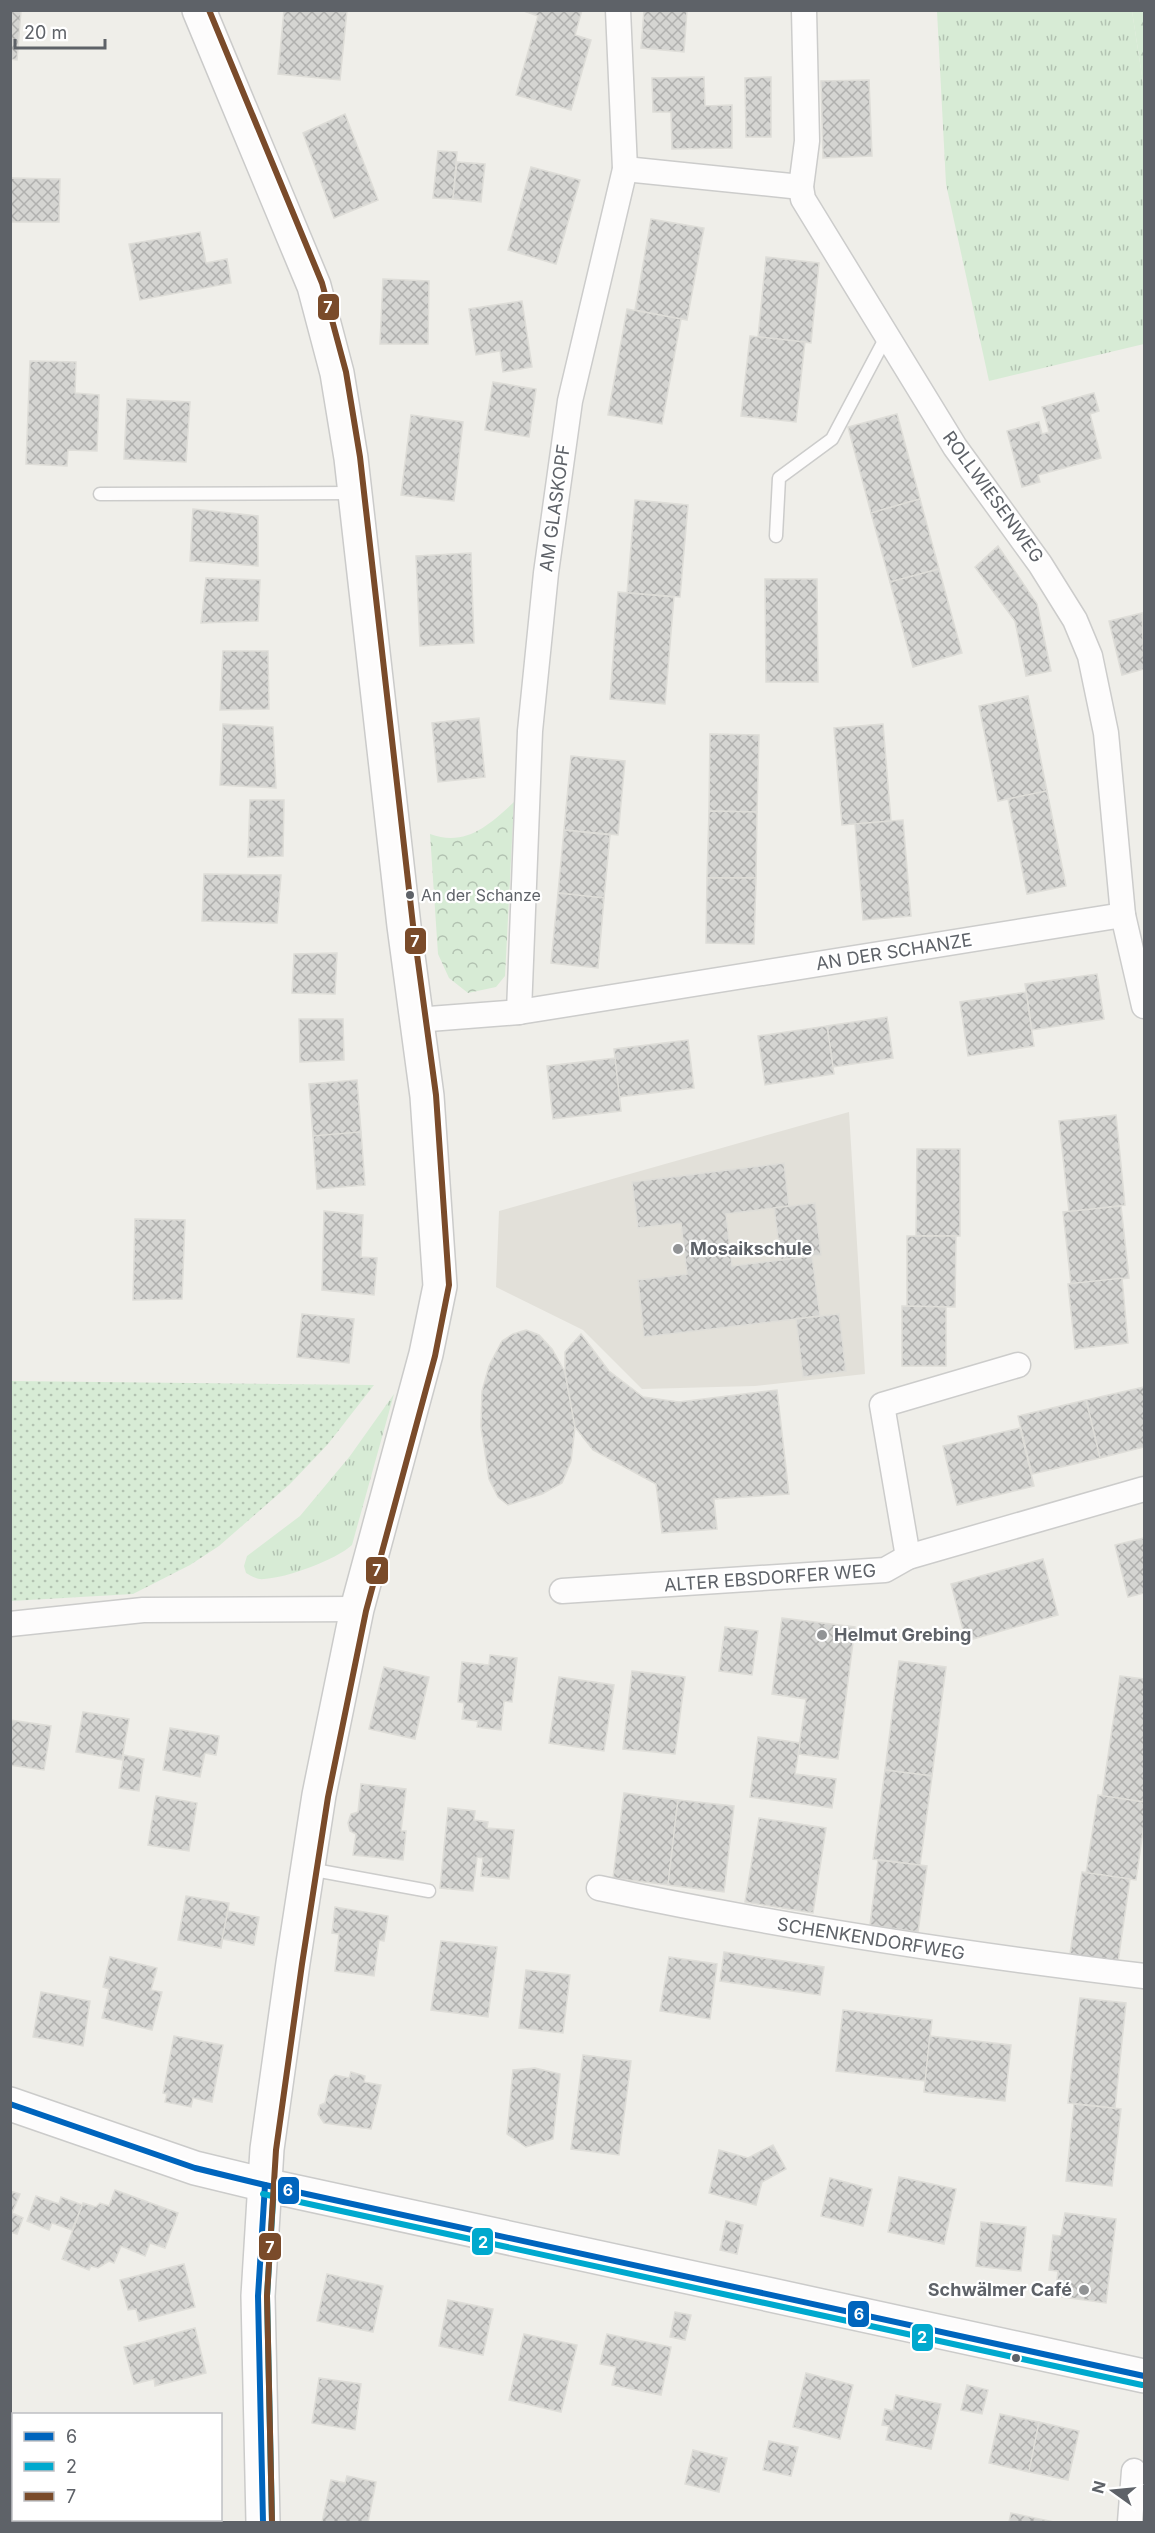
<svg xmlns="http://www.w3.org/2000/svg" width="1155" height="2533" viewBox="0 0 1155 2533" font-family="Inter,sans-serif">
<defs>
<pattern id="grass-tufts" width="24" height="20" patternUnits="userSpaceOnUse" patternTransform="scale(1.5)"><rect width="24" height="20" fill="#d7ebd5"/><path d="M3 7l-1-3M5 7V3M7 7l1-3M15 17l-1-3M17 17v-4M19 17l1-3" fill="none" stroke="#b2c2b1"/></pattern>
<pattern id="forest-firs" width="22" height="20" patternUnits="userSpaceOnUse" patternTransform="scale(1.5)"><rect width="22" height="20" fill="#d7ebd5"/><path d="M5 1l3.5 6h-7zM16 11l3.5 6h-7z" fill="#b2c2b1"/></pattern>
<pattern id="park-crowns" width="20" height="18" patternUnits="userSpaceOnUse" patternTransform="scale(1.5)"><rect width="20" height="18" fill="#d7ebd5"/><path d="M2 6a3 3 0 1 1 6 0M12 15a3 3 0 1 1 6 0" fill="none" stroke="#b2c2b1"/></pattern>
<pattern id="garden-dots" width="8" height="8" patternUnits="userSpaceOnUse" patternTransform="scale(1.5)"><rect width="8" height="8" fill="#d7ebd5"/><path d="M2 2h.1M6 6h.1" fill="none" stroke="#b2c2b1" stroke-width="1.8" stroke-linecap="round"/></pattern>
<pattern id="building-cross-hatch" width="8" height="8" patternUnits="userSpaceOnUse" patternTransform="scale(1.5)"><rect width="8" height="8" fill="#d5d5d2"/><path d="M0 0l8 8M0 8l8-8" fill="none" stroke="#b0b0ae"/></pattern>
</defs>
<rect width="100%" height="100%" fill="#efeee9"/>
<!-- education -->
<polygon fill="#e2e0d9" points="849,1112 865,1374 755,1386 642,1389 583,1330 496,1287 499,1211"/>
<!-- grass -->
<g fill="url(#grass-tufts)">
<polygon points="937,11 1132,11 1144,89 1144,344 989,381 946,184"/>
<path d="M394 1394 352 1545C336 1560 286 1578 264 1579 258 1580 251 1576 246 1573L244 1566 247 1556 300 1516 350 1456Z"/>
</g>
<!-- forest -->
<polygon fill="url(#forest-firs)" points="1132,11 1144,11 1144,89"/>
<!-- park -->
<path fill="url(#park-crowns)" d="M514 802 505 976 496 987 468 993 449 978 438 954 430 834C466 847 489 825 514 802Z"/>
<!-- garden -->
<polygon fill="url(#garden-dots)" points="11,1381 374,1385 328,1444 290,1484 219,1546 190,1565 133,1594 11,1601"/>
<!-- building -->
<g fill="url(#building-cross-hatch)" stroke="#deddd8" stroke-width="1.5">
<polygon points="284,10 347,10 340,80 278,74"/>
<polygon points="582,10 575,35 591,40 571,110 516,95 538,16 521,10"/>
<polygon points="644,10 687,10 684,52 641,48"/>
<polygon points="10,11 21,11 17,60 10,59"/>
<polygon points="704,77 705,106 732,105 732,148 672,149 671,112 653,112 652,78"/>
<polygon points="771,77 771,137 746,137 745,78"/>
<polygon points="869,80 872,156 823,158 821,81"/>
<polygon points="345,114 378,200 334,218 303,133"/>
<polygon points="438,151 457,152 453,199 433,198"/>
<polygon points="457,162 485,164 481,202 453,199"/>
<polygon points="531,167 580,180 556,264 508,250"/>
<polygon points="10,178 60,179 59,222 10,222"/>
<polygon points="651,219 704,228 687,320 635,310"/>
<polygon points="200,232 206,263 227,259 231,283 140,300 129,244"/>
<polygon points="766,257 819,263 811,343 758,337"/>
<polygon points="383,279 429,281 428,344 380,344"/>
<polygon points="522,301 532,367 503,372 500,351 476,355 469,309"/>
<polygon points="627,309 681,319 662,424 608,415"/>
<polygon points="750,336 805,342 796,422 741,416"/>
<polygon points="30,361 76,362 75,393 99,395 97,451 68,450 67,466 26,464"/>
<polygon points="493,382 536,389 529,437 485,430"/>
<polygon points="1094,393 1099,411 1090,414 1101,458 1038,475 1040,482 1022,487 1007,431 1039,422 1042,434 1049,432 1042,407"/>
<polygon points="127,399 190,402 186,462 124,459"/>
<polygon points="897,414 920,499 871,513 848,427"/>
<polygon points="411,415 463,422 454,501 401,495"/>
<polygon points="920,499 939,569 890,582 871,513"/>
<polygon points="635,500 688,505 680,597 627,593"/>
<polygon points="193,509 258,516 258,566 190,561"/>
<polygon points="998,546 1037,604 1051,671 1026,676 1015,621 975,567"/>
<polygon points="471,553 474,643 420,646 416,556"/>
<polygon points="939,569 962,653 913,667 890,582"/>
<polygon points="206,578 260,580 258,621 201,623"/>
<polygon points="765,579 817,579 818,682 766,682"/>
<polygon points="618,592 674,597 665,704 610,699"/>
<polygon points="1142,613 1144,669 1122,675 1109,621"/>
<polygon points="223,651 268,651 269,709 220,710"/>
<polygon points="1028,696 1047,791 998,801 979,706"/>
<polygon points="479,718 485,777 438,782 432,723"/>
<polygon points="223,724 273,727 276,788 220,785"/>
<polygon points="883,724 891,821 842,825 834,728"/>
<polygon points="710,734 759,735 757,812 709,811"/>
<polygon points="571,756 625,761 618,835 564,830"/>
<polygon points="1047,791 1066,886 1027,894 1008,799"/>
<polygon points="250,800 284,800 283,856 248,857"/>
<polygon points="709,811 757,812 756,878 707,878"/>
<polygon points="903,820 911,916 863,920 855,824"/>
<polygon points="564,830 610,835 604,898 558,893"/>
<polygon points="204,874 281,875 277,923 202,921"/>
<polygon points="707,878 756,878 754,944 706,943"/>
<polygon points="558,893 604,898 598,968 551,963"/>
<polygon points="337,953 335,994 292,993 294,954"/>
<polygon points="1097,974 1104,1019 1032,1030 1025,984"/>
<polygon points="1026,992 1034,1046 968,1056 960,1002"/>
<polygon points="887,1017 893,1058 833,1067 827,1026"/>
<polygon points="299,1019 343,1019 344,1060 300,1062"/>
<polygon points="827,1026 834,1074 765,1085 758,1036"/>
<polygon points="688,1040 694,1088 619,1097 614,1049"/>
<polygon points="615,1058 621,1111 553,1119 547,1066"/>
<polygon points="357,1080 361,1132 313,1136 309,1084"/>
<polygon points="1116,1115 1125,1205 1069,1212 1059,1121"/>
<polygon points="361,1132 365,1185 317,1189 313,1136"/>
<polygon points="917,1149 960,1149 960,1236 916,1236"/>
<polygon points="784,1163 789,1206 726,1214 732,1266 812,1256 820,1316 644,1337 638,1280 687,1274 681,1223 638,1228 632,1182"/>
<polygon points="815,1203 821,1255 781,1260 774,1208"/>
<polygon points="1121,1206 1129,1278 1071,1284 1063,1212"/>
<polygon points="324,1211 363,1215 361,1257 377,1258 374,1295 322,1290"/>
<polygon points="135,1219 185,1220 182,1299 133,1300"/>
<polygon points="907,1236 956,1236 955,1307 907,1306"/>
<polygon points="1122,1278 1128,1343 1075,1349 1068,1284"/>
<polygon points="902,1306 946,1307 946,1366 902,1366"/>
<polygon points="302,1314 354,1319 349,1363 297,1357"/>
<polygon points="839,1314 846,1371 803,1377 796,1319"/>
<polygon points="526,1330 539,1335 552,1349 565,1372 575,1427 571,1461 562,1483 542,1494 508,1505 498,1497 489,1479 481,1427 482,1391 489,1366 502,1341 513,1334"/>
<polygon points="581,1334 609,1371 643,1397 679,1402 777,1390 789,1494 714,1499 717,1529 662,1533 656,1484 593,1450 575,1427 565,1372 565,1352"/>
<polygon points="1144,1387 1144,1447 1100,1458 1086,1400"/>
<polygon points="1086,1400 1100,1458 1032,1474 1018,1416"/>
<polygon points="1020,1428 1034,1486 957,1505 943,1446"/>
<polygon points="1144,1538 1144,1593 1128,1597 1115,1545"/>
<polygon points="1043,1559 1058,1615 966,1641 951,1584"/>
<polygon points="782,1618 855,1627 838,1759 798,1754 806,1699 772,1694"/>
<polygon points="725,1627 758,1631 752,1675 719,1671"/>
<polygon points="490,1655 517,1658 512,1702 504,1701 501,1730 477,1727 478,1721 462,1719 464,1703 458,1702 462,1662 489,1665"/>
<polygon points="899,1661 946,1667 932,1776 885,1770"/>
<polygon points="384,1667 429,1677 415,1739 369,1729"/>
<polygon points="632,1671 685,1677 675,1754 623,1749"/>
<polygon points="1120,1676 1144,1679 1144,1802 1102,1796"/>
<polygon points="559,1677 614,1685 604,1751 549,1743"/>
<polygon points="83,1712 129,1719 122,1760 76,1752"/>
<polygon points="10,1720 51,1726 44,1770 10,1765"/>
<polygon points="170,1728 219,1736 216,1755 205,1753 200,1777 163,1770"/>
<polygon points="758,1737 800,1743 795,1774 836,1779 832,1808 750,1797"/>
<polygon points="124,1755 144,1759 139,1791 119,1788"/>
<polygon points="885,1770 932,1776 920,1865 873,1859"/>
<polygon points="361,1784 406,1789 401,1831 406,1831 403,1860 353,1855 356,1834 350,1831 348,1823 351,1814 358,1812"/>
<polygon points="624,1793 678,1800 668,1885 613,1878"/>
<polygon points="1098,1795 1144,1802 1144,1824 1136,1880 1086,1873"/>
<polygon points="156,1796 197,1803 189,1851 148,1845"/>
<polygon points="678,1800 734,1806 724,1892 668,1885"/>
<polygon points="448,1808 475,1811 474,1820 488,1822 487,1828 514,1830 509,1879 481,1876 483,1858 477,1857 473,1891 440,1888"/>
<polygon points="759,1818 826,1828 813,1913 745,1902"/>
<polygon points="878,1860 927,1866 918,1932 870,1925"/>
<polygon points="1082,1872 1130,1879 1118,1962 1070,1954"/>
<polygon points="186,1896 229,1903 221,1948 178,1940"/>
<polygon points="335,1907 388,1916 384,1941 379,1940 374,1976 335,1971 339,1934 332,1933"/>
<polygon points="228,1911 259,1917 254,1945 222,1939"/>
<polygon points="441,1941 497,1947 488,2017 431,2010"/>
<polygon points="724,1952 824,1967 820,1995 720,1981"/>
<polygon points="110,1957 157,1968 151,1990 162,1992 152,2030 102,2018 109,1989 103,1987"/>
<polygon points="669,1957 717,1964 710,2019 660,2011"/>
<polygon points="526,1970 570,1975 563,2033 519,2028"/>
<polygon points="41,1992 90,2001 83,2046 33,2037"/>
<polygon points="1080,1998 1126,2003 1115,2108 1068,2103"/>
<polygon points="843,2010 932,2020 925,2081 836,2071"/>
<polygon points="174,2036 223,2045 212,2102 193,2098 191,2107 165,2102 167,2094 163,2093"/>
<polygon points="930,2036 1011,2045 1005,2101 924,2092"/>
<polygon points="583,2055 631,2061 619,2155 571,2149"/>
<polygon points="535,2068 560,2074 553,2139 526,2147 507,2134 513,2070"/>
<polygon points="351,2072 365,2076 364,2082 381,2085 371,2129 324,2123 318,2114 320,2105 325,2103 330,2080 335,2075 349,2078"/>
<polygon points="1074,2104 1121,2109 1112,2186 1066,2181"/>
<polygon points="773,2145 786,2169 762,2182 756,2205 709,2193 719,2150 748,2158"/>
<polygon points="899,2177 956,2189 944,2244 888,2232"/>
<polygon points="830,2178 872,2189 863,2226 821,2216"/>
<polygon points="115,2190 178,2213 165,2248 150,2243 145,2256 121,2246 114,2263 109,2261 98,2268 91,2266 89,2270 62,2259 83,2203 96,2207 100,2203 109,2206"/>
<polygon points="10,2191 20,2194 12,2213 23,2218 17,2234 10,2232"/>
<polygon points="36,2196 59,2204 61,2197 82,2205 72,2230 52,2223 49,2230 27,2221"/>
<polygon points="1065,2213 1116,2219 1106,2303 1055,2296 1058,2271 1049,2270 1053,2235 1061,2236"/>
<polygon points="726,2221 743,2225 737,2254 720,2250"/>
<polygon points="981,2222 1026,2227 1021,2271 976,2266"/>
<polygon points="184,2264 195,2307 139,2321 136,2309 128,2310 120,2280"/>
<polygon points="327,2274 383,2286 373,2332 317,2321"/>
<polygon points="448,2300 493,2309 483,2355 439,2346"/>
<polygon points="675,2312 691,2315 685,2340 670,2337"/>
<polygon points="195,2328 206,2373 155,2386 154,2379 134,2384 124,2347"/>
<polygon points="524,2334 577,2345 561,2412 509,2400"/>
<polygon points="607,2334 671,2347 661,2395 612,2385 616,2367 600,2364"/>
<polygon points="806,2373 853,2385 840,2439 793,2427"/>
<polygon points="319,2378 361,2384 355,2430 312,2423"/>
<polygon points="967,2385 988,2390 982,2414 961,2410"/>
<polygon points="896,2395 941,2404 931,2449 886,2440 889,2426 882,2425 885,2409 893,2411"/>
<polygon points="1000,2414 1039,2422 1029,2472 989,2463"/>
<polygon points="1039,2422 1079,2431 1068,2480 1029,2472"/>
<polygon points="769,2441 798,2447 791,2476 763,2470"/>
<polygon points="693,2450 727,2458 719,2492 685,2484"/>
<polygon points="347,2476 376,2482 368,2522 322,2522 331,2480 345,2483"/>
<polygon points="1011,2513 1054,2522 1009,2522"/>
<polygon points="58,2520 127,2520 128,2522 59,2522"/>
<rect x="140" y="2520" width="68" height="2"/>
</g>
<g fill="none" stroke-linecap="round" stroke-linejoin="round">
<defs>
<g id="lane">
<polyline points="100,494 353,493"/>
<polyline points="776,536 779,478 832,439 886,337"/>
<polyline points="309,1869 429,1891"/>
</g>
<g id="street">
<polyline points="804,10 807,141 801,187 803,199 955,447 1040,564 1075,620 1090,656 1106,733 1123,915 1144,1006"/>
<polyline points="625,169 801,187"/>
<polyline points="519,1012 530,731 546,573 570,401 625,169 618,10"/>
<polyline points="416,1020 519,1012 1123,915"/>
<polyline points="908,1557 882,1405 1018,1365"/>
<polyline points="562,1591 885,1570 908,1557 1144,1489"/>
<polyline points="10,1624 143,1610 357,1609"/>
<path d="M599 1888C779 1927 961 1954 1144 1976"/>
<polyline points="1130,2522 1134,2471"/>
</g>
<g id="secondary">
<polyline points="199,10 314,286 337,373 351,458 404,926 427,1096 440,1286 426,1354 357,1609 319,1795 293,1963 267,2149 258,2296 263,2522"/>
<polyline points="10,2104 195,2168 265,2185 1144,2376"/>
</g>
</defs>
<!-- lane casing -->
<use href="#lane" stroke="#cccccb" stroke-width="15"/>
<!-- street casing -->
<use href="#street" stroke="#cccccb" stroke-width="27"/>
<!-- secondary casing -->
<use href="#secondary" stroke="#cbcbca" stroke-width="36"/>
<!-- lane -->
<use href="#lane" stroke="#fdfcfc" stroke-width="12"/>
<!-- street -->
<use href="#street" stroke="#fdfcfc" stroke-width="24"/>
<!-- secondary -->
<use href="#secondary" stroke="#fdfcfc" stroke-width="33"/>
<defs>
<g id="bus-1">
<polyline points="10,2104 195,2168 265,2185 1144,2376"/>
<polyline points="263,2522 258,2296 265,2185"/>
</g>
<g id="bus-2">
<polyline points="263,2194 1142,2385"/>
<polyline points="272,2522 267,2296 274,2186"/>
</g>
<polyline id="bus-3" points="209,10 322,283 346,372 360,457 413,925 436,1095 449,1285 435,1356 366,1611 328,1797 302,1964 276,2150 267,2296 272,2522"/>
</defs>
<!-- bus-1 casing -->
<use href="#bus-1" stroke="#fff" stroke-width="10"/>
<!-- bus-2 casing -->
<use href="#bus-2" stroke="#fff" stroke-width="10"/>
<!-- bus-3 casing -->
<use href="#bus-3" stroke="#fff" stroke-width="10"/>
<!-- bus-1 -->
<use href="#bus-1" stroke="#0065bd" stroke-width="6"/>
<!-- bus-2 -->
<use href="#bus-2" stroke="#00a9ce" stroke-width="6"/>
<!-- bus-3 -->
<use href="#bus-3" stroke="#7a4b2a" stroke-width="6"/>
</g>
<!-- markers -->
<g fill="#5e6268" stroke="#fff" stroke-width="2">
<circle cx="410" cy="895" r="5"/>
<circle cx="1016" cy="2358" r="5"/>
</g>
<g fill="#919395" stroke="#fff" stroke-width="2">
<circle cx="678" cy="1249" r="6"/>
<circle cx="822" cy="1635" r="6"/>
<circle cx="1084" cy="2290" r="6"/>
</g>
<g text-anchor="middle" stroke-width="4.5" stroke-linejoin="round" paint-order="stroke">
<!-- bus labels -->
<g font-size="16" fill="#5e6268" stroke="#fff" text-anchor="start">
<text x="421" y="901">An der Schanze</text>
</g>
<!-- street labels -->
<g font-size="18" fill="#5e6268" stroke="#fff">
<text transform="translate(993 497) rotate(54)" y="6">ROLLWIESENWEG</text>
<text transform="translate(555 508) rotate(-82)" y="6">AM GLASKOPF</text>
<text transform="translate(894 952) rotate(-9)" y="6">AN DER SCHANZE</text>
<text transform="translate(770 1578) rotate(-4)" y="6">ALTER EBSDORFER WEG</text>
<text transform="translate(871 1939) rotate(9)" y="6">SCHENKENDORFWEG</text>
</g>
<!-- poi labels -->
<g font-size="18" font-weight="bold" fill="#5e6268" stroke="#fff" text-anchor="start">
<text x="690" y="1255">Mosaikschule</text>
<text x="834" y="1641">Helmut Grebing</text>
<text x="1072" y="2296" text-anchor="end">Schwälmer Café</text>
</g>
</g>
<g stroke="#fff" stroke-width="2">
<rect x="317" y="293" width="23" height="28" rx="6" fill="#7a4b2a"/>
<rect x="404" y="927" width="23" height="28" rx="6" fill="#7a4b2a"/>
<rect x="365" y="1556" width="24" height="29" rx="6" fill="#7a4b2a"/>
<rect x="277" y="2176" width="23" height="29" rx="6" fill="#0065bd"/>
<rect x="471" y="2227" width="23" height="29" rx="6" fill="#00a9ce"/>
<rect x="258" y="2232" width="24" height="29" rx="6" fill="#7a4b2a"/>
<rect x="847" y="2300" width="23" height="28" rx="6" fill="#0065bd"/>
<rect x="911" y="2323" width="23" height="29" rx="6" fill="#00a9ce"/>
</g>
<g font-size="16" text-anchor="middle" font-weight="bold" fill="#fff">
<text x="328" y="313">7</text>
<text x="415" y="947">7</text>
<text x="377" y="1576">7</text>
<text x="288" y="2196">6</text>
<text x="483" y="2248">2</text>
<text x="270" y="2253">7</text>
<text x="859" y="2320">6</text>
<text x="922" y="2343">2</text>
</g>
<!-- border -->
<rect width="1155" height="2533" fill="none" stroke="#5e6268" stroke-width="24"/>
<!-- legend -->
<rect x="12" y="2413" width="210" height="108" fill="#ffffff" stroke="#bfc0c3" stroke-width="1.5"/>
<rect x="24" y="2432" width="30" height="9" fill="#0065bd" stroke="#bfc0c3" stroke-width="1.5"/>
<text x="66" y="2443" font-size="18" fill="#5e6268">6</text>
<rect x="24" y="2462" width="30" height="9" fill="#00a9ce" stroke="#bfc0c3" stroke-width="1.5"/>
<text x="66" y="2473" font-size="18" fill="#5e6268">2</text>
<rect x="24" y="2492" width="30" height="9" fill="#7a4b2a" stroke="#bfc0c3" stroke-width="1.5"/>
<text x="66" y="2503" font-size="18" fill="#5e6268">7</text>
<!-- north arrow -->
<g transform="translate(1113 2491) rotate(285)" stroke="#ffffff" stroke-width="4.5" paint-order="stroke">
<path d="M0-4.5L10 22L0 15L-10 22Z" fill="#5e6268"/>
<text y="-9" font-size="16" font-weight="bold" text-anchor="middle" fill="#5e6268">N</text>
</g>
<!-- scale -->
<path d="M15 39v9h90v-9" fill="none" stroke="#5e6268" stroke-width="3"/>
<text x="24" y="39" font-size="18" fill="#5e6268" stroke="#ffffff" stroke-width="4.5" paint-order="stroke">20 m</text>
</svg>
